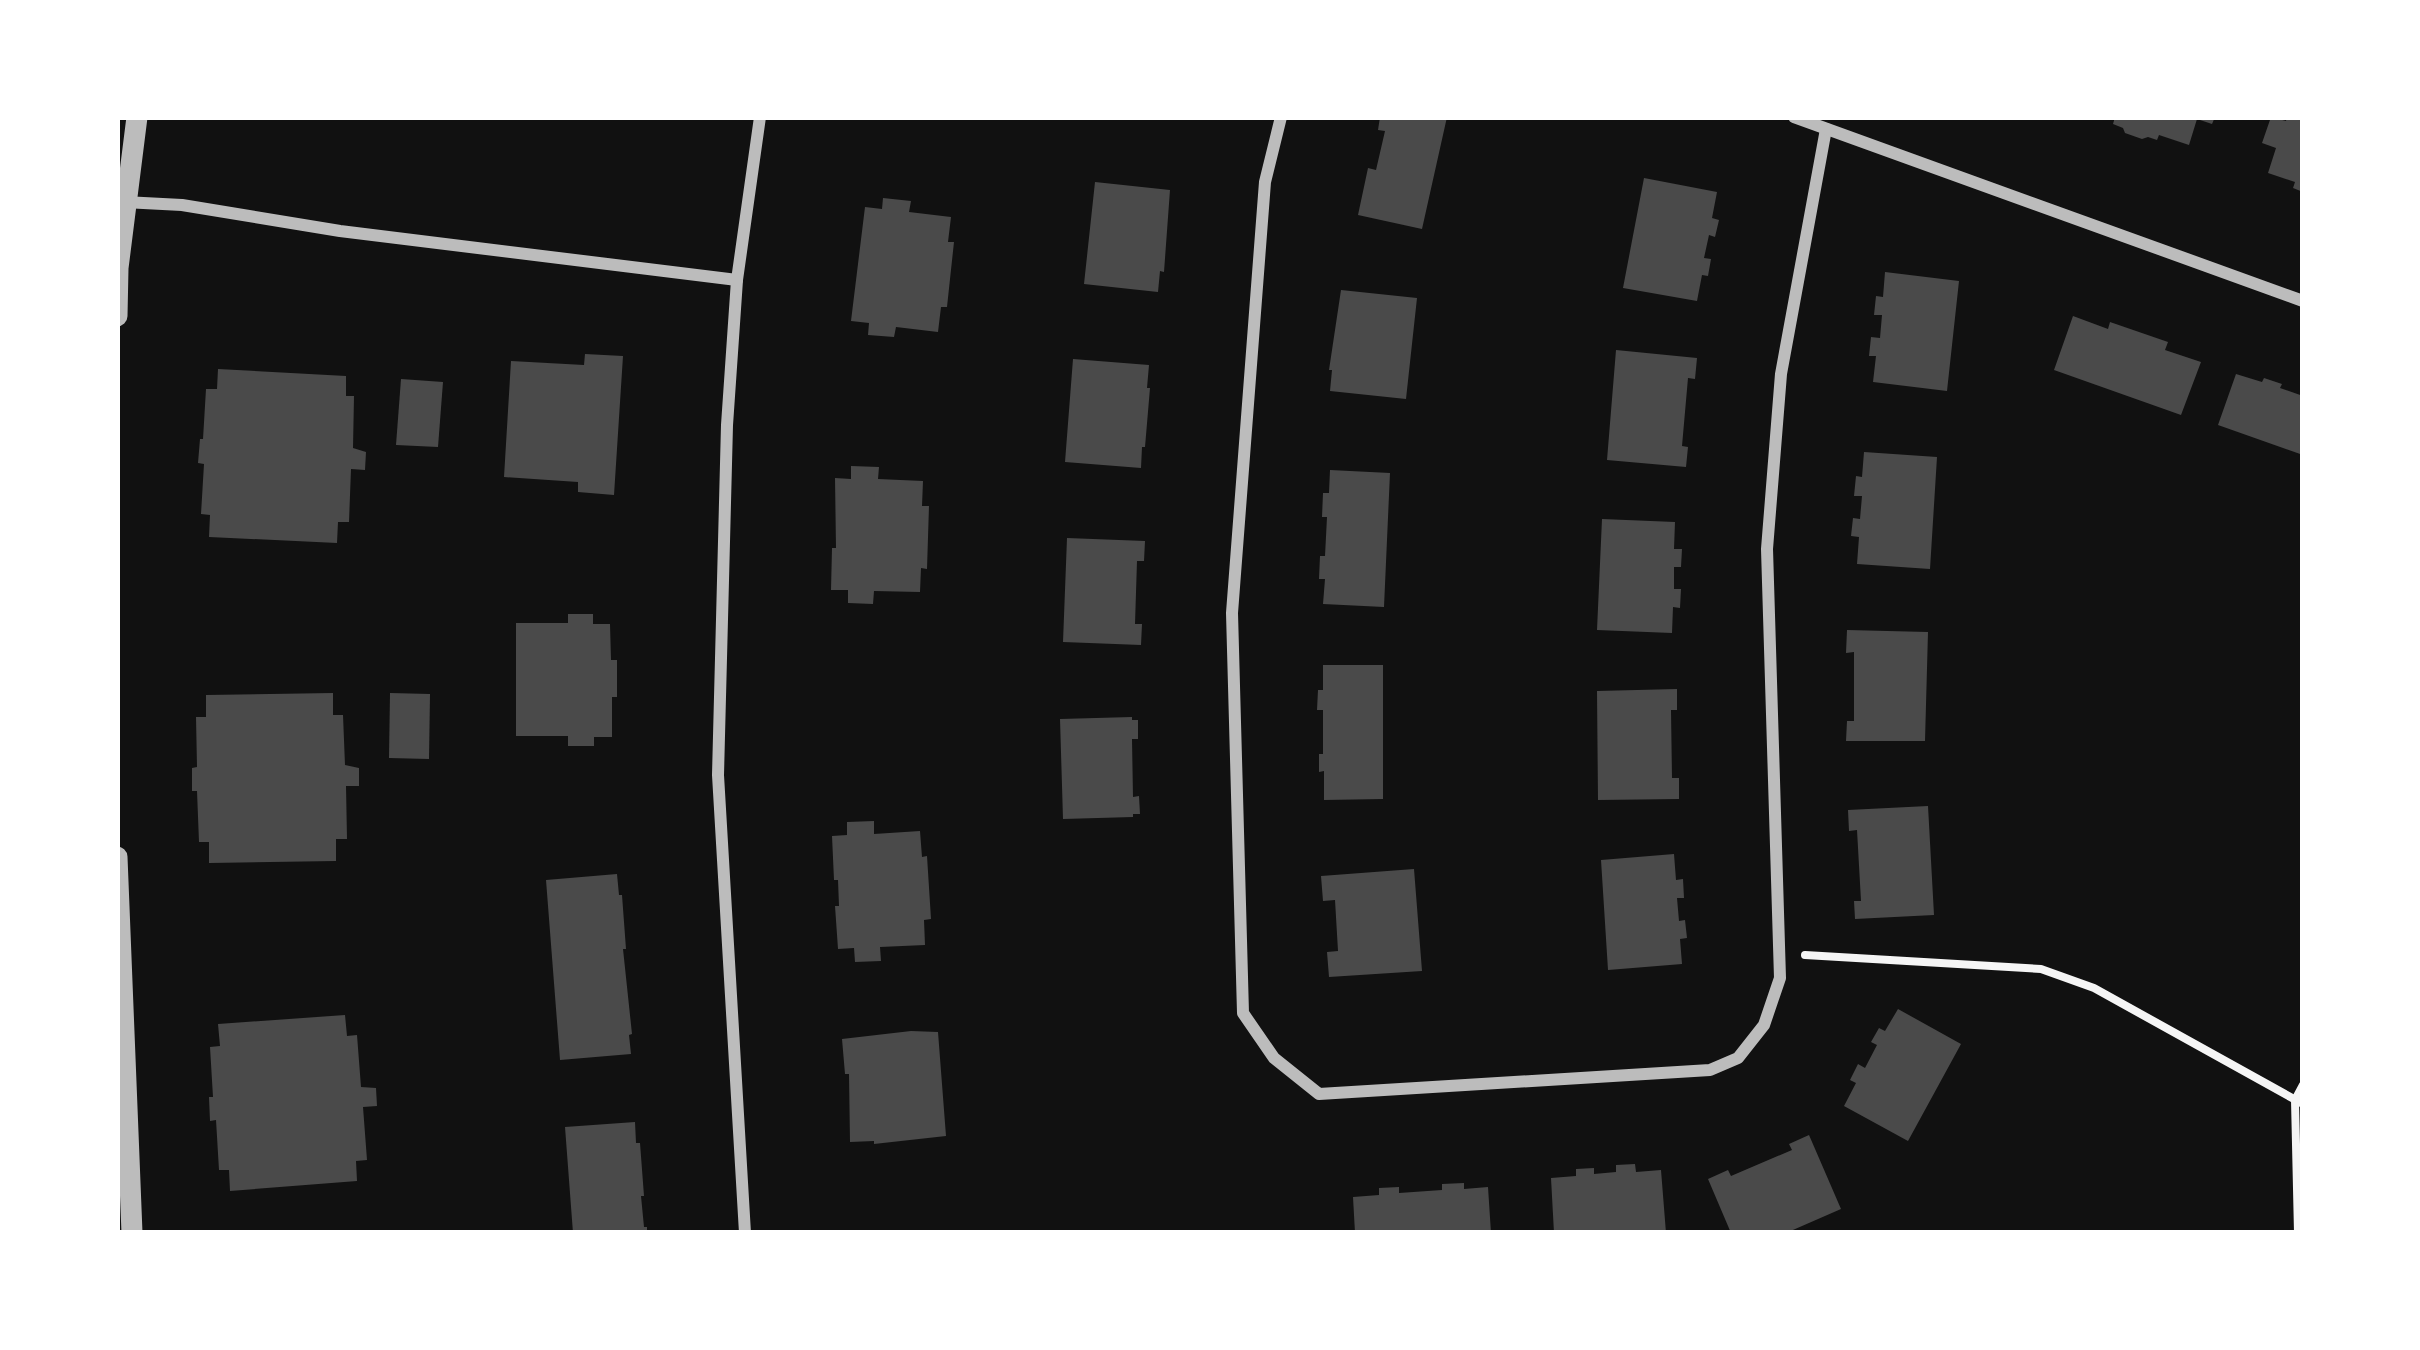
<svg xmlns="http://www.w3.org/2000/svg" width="2420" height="1350" viewBox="0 0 2420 1350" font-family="Barlow,sans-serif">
<rect width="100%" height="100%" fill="#111"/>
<!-- building -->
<g fill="#4a4a4a">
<polygon points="1380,117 1447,117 1422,229 1358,215 1368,168 1376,170 1385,131 1378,130"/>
<polygon points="2115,117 2215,117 2212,124 2197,119 2189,145 2159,135 2157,140 2148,137 2142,139 2125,133 2123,128 2113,124"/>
<polygon points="2271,117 2286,121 2287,117 2303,117 2303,192 2293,188 2295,182 2268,173 2276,148 2262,143"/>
<polygon points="1644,178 1717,192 1712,218 1719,220 1715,237 1709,235 1704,258 1711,259 1708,276 1702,275 1697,301 1623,288"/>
<polygon points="1095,182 1170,190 1164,272 1160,271 1158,292 1084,284"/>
<polygon points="883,198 911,201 909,212 951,217 948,242 954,242 947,307 941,307 938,332 896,327 894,337 868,335 869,323 851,321 865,207 882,209"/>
<polygon points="1885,272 1959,281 1947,391 1873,382 1876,356 1869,356 1871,337 1880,338 1882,315 1874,315 1876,296 1883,297"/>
<polygon points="1341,290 1417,298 1406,399 1330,391 1332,370 1329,370"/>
<polygon points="2073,316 2108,329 2110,322 2168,342 2165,350 2201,362 2181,415 2054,370"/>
<polygon points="1616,350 1697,358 1695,379 1688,378 1682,446 1688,447 1686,467 1607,460"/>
<polygon points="585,354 623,356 614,495 578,492 578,482 504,477 511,361 584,365"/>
<polygon points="1073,359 1149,365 1147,388 1150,388 1145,447 1142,447 1141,468 1065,462"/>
<polygon points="218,369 346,376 346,396 354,396 353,448 366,452 365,470 351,469 349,522 338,522 337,543 209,537 210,515 201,514 204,464 198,463 200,439 203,439 206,389 217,389"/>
<polygon points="2236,374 2262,382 2264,378 2282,384 2280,388 2303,396 2303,455 2218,425"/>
<polygon points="401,379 443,382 438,447 396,445"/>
<polygon points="1864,452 1937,457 1930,569 1857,564 1859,537 1851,536 1853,518 1860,519 1862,496 1854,496 1856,476 1862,477"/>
<polygon points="851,466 879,467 878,479 923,481 922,506 929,506 927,569 921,568 920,592 874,591 873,604 848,603 848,590 831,590 832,548 836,548 835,478 851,479"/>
<polygon points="1330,470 1390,473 1384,607 1323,604 1325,579 1319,579 1320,556 1325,556 1327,517 1322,517 1323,493 1329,493"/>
<polygon points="1602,519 1675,522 1674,549 1682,549 1681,567 1674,567 1674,589 1681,589 1680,608 1673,607 1672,633 1597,630"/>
<polygon points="1067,538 1145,541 1144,561 1137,561 1135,624 1142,624 1141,645 1063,642"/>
<polygon points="568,614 593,614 593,624 610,624 611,660 617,660 617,697 612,697 612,737 594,737 594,746 568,746 568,736 516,736 516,623 568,623"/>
<polygon points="1847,630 1928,632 1925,741 1846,741 1847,721 1854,721 1854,652 1846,653"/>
<polygon points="1323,665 1383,665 1383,799 1324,800 1324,771 1319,772 1319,754 1323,754 1323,710 1317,710 1318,690 1323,690"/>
<polygon points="1677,689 1677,710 1671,710 1672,778 1679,778 1679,799 1598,800 1597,691"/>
<polygon points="333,693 333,715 343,715 345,765 359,768 359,786 346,786 347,839 336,839 336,861 209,863 209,842 199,842 197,791 192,791 192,768 197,767 196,717 206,717 206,695"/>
<polygon points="390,693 430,694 429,759 389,758"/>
<polygon points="1132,717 1132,720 1138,720 1138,739 1132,739 1133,797 1139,796 1140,814 1133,814 1133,817 1063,819 1060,719"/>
<polygon points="1928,806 1934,915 1855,919 1854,901 1861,901 1857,830 1849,831 1848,810"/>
<polygon points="874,821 874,834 920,831 922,857 927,856 931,919 924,920 925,945 880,947 881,961 855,962 854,948 838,949 835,906 839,906 838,880 834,880 832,836 847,835 847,822"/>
<polygon points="1674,854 1676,880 1683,879 1684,898 1677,898 1679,921 1685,920 1687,938 1680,939 1682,964 1608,970 1601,860"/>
<polygon points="1414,869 1422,971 1329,977 1327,952 1338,951 1335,900 1323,901 1321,876"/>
<polygon points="617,874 619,895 622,895 626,949 623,949 632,1034 629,1035 631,1054 560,1060 546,880"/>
<polygon points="1898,1009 1961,1044 1908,1141 1844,1106 1856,1083 1850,1080 1858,1064 1865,1068 1877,1045 1871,1042 1879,1028 1885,1031"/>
<polygon points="345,1015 347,1036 357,1035 361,1087 376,1088 377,1106 363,1107 367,1160 356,1161 357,1181 230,1191 229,1170 219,1170 216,1120 210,1121 209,1097 213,1097 210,1047 220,1046 218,1024"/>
<polygon points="911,1031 938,1032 946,1136 874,1144 874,1141 850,1142 849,1074 845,1074 842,1039"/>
<polygon points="635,1122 636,1143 640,1143 644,1196 641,1196 644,1227 647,1227 647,1233 573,1233 565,1127"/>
<polygon points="1809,1135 1841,1209 1786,1233 1731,1233 1708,1179 1728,1170 1731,1176 1792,1150 1789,1144"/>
<polygon points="1635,1164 1636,1172 1661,1170 1666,1233 1554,1233 1551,1178 1576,1176 1576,1169 1594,1168 1594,1174 1616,1172 1616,1165"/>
<polygon points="1464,1183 1464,1189 1488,1187 1491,1233 1355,1233 1353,1197 1379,1195 1379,1188 1399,1187 1399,1193 1442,1190 1442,1184"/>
</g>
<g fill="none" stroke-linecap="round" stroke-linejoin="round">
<!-- path -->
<g stroke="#f5f5f5" stroke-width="8">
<polyline points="1805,955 2041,969 2094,988 2303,1104"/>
<polyline points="2298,1233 2295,1100 2303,1085"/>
</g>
<!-- minor -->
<g stroke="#bcbcbc" stroke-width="12">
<polyline points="1281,117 1265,182 1232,613 1243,1013 1274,1058 1319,1094 1710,1070 1738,1058 1764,1025 1780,978 1767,549 1781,374 1826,129"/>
<polyline points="1794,117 2303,301"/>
<polyline points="124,202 182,205 340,231 737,280"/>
<polyline points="745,1233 718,775 727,425 737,280 760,117"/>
</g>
<!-- tertiary -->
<g stroke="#bcbcbc" stroke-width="21">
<polyline points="117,316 118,268 137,117"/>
<polyline points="117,857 132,1233"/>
</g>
</g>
<!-- border -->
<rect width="2420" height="1350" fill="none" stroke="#ffffff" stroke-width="240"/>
</svg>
